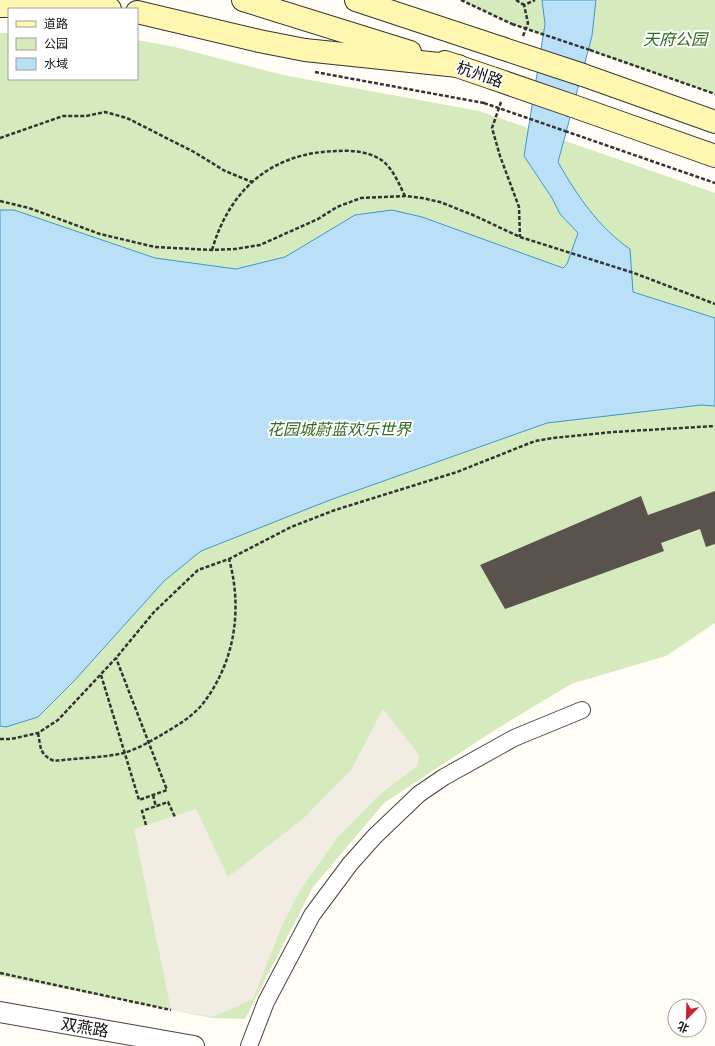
<svg xmlns="http://www.w3.org/2000/svg" width="715" height="1046" viewBox="0 0 715 1046" font-family="'Zilla Slab','Noto Sans SC',serif">
<rect width="100%" height="100%" fill="#fffdf5"/>
<!-- green -->
<g fill="#d5ebbd">
<polygon points="461,0 715,0 715,94 512,24"/>
<polygon points="0,33 9,33 9,79 137,79 137,40 175,47 283,75 479,111 715,193 715,623 666,656 571,684 490,733 384,803 313,887 245,1019 212,1018 0,976"/>
</g>
<!-- plaza -->
<polygon fill="#f1ede2" points="383,709 420,756 417,766 378,796 337,838 301,889 282,926 253,999 213,1017 171,1010 134,829 196,809 228,877 304,818 351,770"/>
<!-- water -->
<path fill="#b9e0f7" stroke="#3f96cf" d="M542 0H596L592 36 558 162C576 194 599 228 630 249L633 292 715 318V406L701 405 547 423 330 500 201 551 164 581 74 681 38 717 6 727 0 726V210H14L155 258 236 269 285 257 355 215 392 210 422 217 563 268 567 264 578 233 560 214 552 198 524 156 545 24Z"/>
<!-- building -->
<polygon fill="#5a524d" points="715,491 715,544 706,547 700,529 661,543 664,551 505,609 480,565 641,496 648,515"/>
<g fill="none" stroke-linecap="round" stroke-linejoin="round">
<defs>
<polyline id="minor" points="249,1046 266,1002 312,915 350,864 375,836 419,794 444,777 514,738 582,710"/>
<polyline id="tertiary" points="0,1012 194,1046"/>
<g id="secondary">
<polyline points="243,0 410,52"/>
<polyline points="356,0 501,48"/>
<polyline points="0,6 83,6 110,9"/>
<polyline points="137,12 259,41 305,50 458,66"/>
<polyline points="445,62 492,78"/>
<polyline points="583,75 715,122"/>
<polyline points="573,106 715,156"/>
</g>
</defs>
<!-- minor casing -->
<use href="#minor" stroke="#444" stroke-width="18"/>
<!-- tertiary casing -->
<use href="#tertiary" stroke="#444" stroke-width="22"/>
<!-- secondary casing -->
<use href="#secondary" stroke="#333" stroke-width="24"/>
<!-- path -->
<g stroke="#333" stroke-width="2.5" stroke-dasharray="4 2" stroke-linecap="butt">
<polyline points="461,0 512,24"/>
<polyline points="516,0 524,5"/>
<polyline points="523,36 528,23 524,5 535,0"/>
<polyline points="590,50 715,94"/>
<polyline points="315,72 484,103"/>
<polyline points="501,102 492,128 500,156 519,207 520,237"/>
<polyline points="565,131 715,183"/>
<polyline points="0,138 63,116 86,116 105,112 127,118 194,152 225,171 252,182"/>
<polyline points="0,201 29,208 100,234 155,247 212,250 235,249 260,245 318,219 337,207 361,198 405,196 422,198 440,202 473,215 520,237 634,273 715,304"/>
<path d="M212 250C230 188 273 152 338 151 353 150 372 152 384 162 394 171 399 184 405 196"/>
<polyline points="101,675 139,800 167,790 116,658"/>
<path d="M38 733C41 748 39 754 54 761 77 758 102 758 124 753 137 749 151 741 163 734 178 725 197 714 207 698 236 657 242 606 229 559"/>
<polyline points="0,739 11,739 38,733 58,720 116,658 154,612 198,570 229,559 291,527 335,510 457,472 535,441 553,438 613,432 715,426"/>
<polyline points="153,795 156,807"/>
<polyline points="146,825 142,811 168,802 175,817"/>
<polyline points="0,973 171,1010"/>
</g>
<!-- minor -->
<use href="#minor" stroke="#fff" stroke-width="16"/>
<!-- tertiary -->
<use href="#tertiary" stroke="#fff" stroke-width="20"/>
<!-- secondary -->
<use href="#secondary" stroke="#fff6b0" stroke-width="22"/>
<defs>
<g id="secondary-bridge">
<polyline points="501,48 583,75"/>
<polyline points="492,78 573,106"/>
</g>
</defs>
<!-- secondary-bridge casing -->
<use href="#secondary-bridge" stroke="#333" stroke-width="24" stroke-linecap="butt"/>
<!-- path-bridge -->
<g stroke="#333" stroke-width="2.5" stroke-dasharray="4 2" stroke-linecap="butt">
<polyline points="512,24 590,50"/>
<polyline points="484,103 565,131"/>
</g>
<!-- secondary-bridge -->
<use href="#secondary-bridge" stroke="#fff6b0" stroke-width="22"/>
</g>
<g text-anchor="middle" stroke-width="4" stroke-linejoin="round" paint-order="stroke">
<!-- park labels -->
<g font-size="16" font-style="italic" fill="#2f6b1f" stroke="#fff">
<text x="675" y="45">天府公园</text>
<text x="339" y="435">花园城蔚蓝欢乐世界</text>
</g>
<!-- street labels -->
<g font-size="16" fill="#111" stroke="#fff">
<text transform="translate(480 74) rotate(19)" y="6">杭州路</text>
<text transform="translate(85 1027) rotate(10)" y="6">双燕路</text>
</g>
</g>
<!-- legend -->
<rect x="8" y="8" width="130" height="72" fill="#ffffff" stroke="#a0a0a0"/>
<rect x="16" y="21" width="20" height="6" fill="#fff6b0" stroke="#a0a0a0"/>
<text x="44" y="28" font-size="12" fill="#111111">道路</text>
<rect x="16" y="38" width="20" height="12" fill="#d5ebbd" stroke="#a0a0a0"/>
<text x="44" y="48" font-size="12" fill="#111111">公园</text>
<rect x="16" y="58" width="20" height="12" fill="#b9e0f7" stroke="#a0a0a0"/>
<text x="44" y="68" font-size="12" fill="#111111">水域</text>
<!-- north arrow -->
<g transform="translate(687 1018) rotate(203)"><circle r="19" fill="#ffffff" stroke="#a0a0a0"/>
<path d="M0-3L7 15L0 10L-7 15Z" fill="#c4262e"/>
<text y="-6" font-size="11" font-weight="bold" text-anchor="middle" fill="#111111">北</text>
</g>
</svg>
